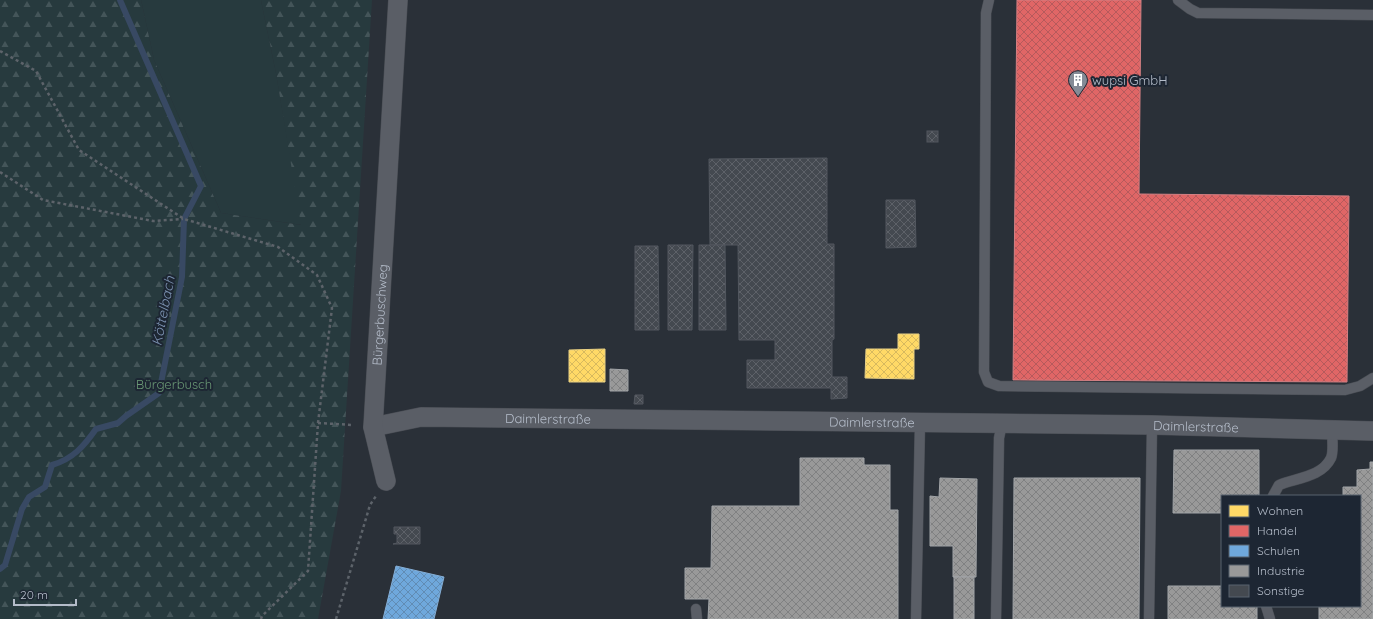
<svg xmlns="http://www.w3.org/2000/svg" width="1373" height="619" viewBox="0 0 1373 619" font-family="Quicksand,sans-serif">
<defs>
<pattern id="forest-firs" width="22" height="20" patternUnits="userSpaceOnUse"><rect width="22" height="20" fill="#273a3e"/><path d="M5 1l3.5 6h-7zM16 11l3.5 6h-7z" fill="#445559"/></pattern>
<pattern id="homes-cross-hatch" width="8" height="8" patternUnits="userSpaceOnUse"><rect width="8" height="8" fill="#ffd966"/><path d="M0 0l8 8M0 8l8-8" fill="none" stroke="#d7b95e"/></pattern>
<pattern id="shops-cross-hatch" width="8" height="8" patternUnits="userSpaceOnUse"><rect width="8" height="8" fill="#e06666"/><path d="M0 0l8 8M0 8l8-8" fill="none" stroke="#b65a5c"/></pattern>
<pattern id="schools-cross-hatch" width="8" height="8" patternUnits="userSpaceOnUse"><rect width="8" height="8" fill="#6fa8dc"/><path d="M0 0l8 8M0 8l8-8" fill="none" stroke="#618cb4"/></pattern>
<pattern id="industry-cross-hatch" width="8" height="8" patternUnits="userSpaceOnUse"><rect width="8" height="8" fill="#999"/><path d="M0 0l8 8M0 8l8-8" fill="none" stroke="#808182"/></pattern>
<pattern id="building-cross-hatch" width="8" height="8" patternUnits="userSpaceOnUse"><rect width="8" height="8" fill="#444950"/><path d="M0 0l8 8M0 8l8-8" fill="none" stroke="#5d6168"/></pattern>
</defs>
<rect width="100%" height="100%" fill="#2a3038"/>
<!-- green -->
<polygon fill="#273a3e" points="141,0 261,0 276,73 302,225 221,213 154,60"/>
<!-- forest -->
<polygon fill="url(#forest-firs)" points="0,0 141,0 154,60 221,213 301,225 276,73 261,0 372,0 341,491 318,619 0,619"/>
<!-- homes -->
<g fill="url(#homes-cross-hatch)" stroke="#e8d084">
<polygon points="898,334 919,334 919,349 914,349 914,379 865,378 866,349 898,349"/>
<polygon points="605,349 605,382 569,382 569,350"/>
</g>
<!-- shops -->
<polygon fill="url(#shops-cross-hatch)" stroke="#d38084" points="1017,0 1141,0 1139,194 1349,196 1347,382 1013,380"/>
<!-- schools -->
<polygon fill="url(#schools-cross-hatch)" stroke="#84aed6" points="396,566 444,577 434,619 383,619"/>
<!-- industry -->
<g fill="url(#industry-cross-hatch)" stroke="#a1a4a7">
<polygon points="610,369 628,370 628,391 610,391"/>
<polygon points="1174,450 1259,450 1259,496 1222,496 1222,513 1173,513"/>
<polygon points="800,458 864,458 864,465 890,465 890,510 898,510 898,619 708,619 709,599 685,599 685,568 711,568 712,506 800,506"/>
<polygon points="1370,462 1373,462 1373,619 1319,619 1319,606 1360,606 1360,496 1343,496 1343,487 1357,487 1357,470 1370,469"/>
<polygon points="940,478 977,479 976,577 953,577 953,546 930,546 930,496 939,497"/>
<polygon points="1014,478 1140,478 1139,619 1013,619"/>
<rect x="954" y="577" width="20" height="42"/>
<polygon points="1168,586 1222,586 1222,606 1257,606 1257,619 1168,619"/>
</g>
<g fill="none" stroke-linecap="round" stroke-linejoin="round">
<!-- stream -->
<path stroke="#384963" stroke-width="6" d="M0 569 5 565 22 509 29 497 45 487 52 465C73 459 84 446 96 429L118 423 126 416 159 393 182 277 184 219 201 186 120 0"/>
</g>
<!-- building -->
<g fill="url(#building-cross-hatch)" stroke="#52575f">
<rect x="927" y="131" width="11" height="11"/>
<polygon points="827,158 827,244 834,244 834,339 832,340 832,377 847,377 847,398 831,399 831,388 747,388 747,360 775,360 775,340 739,340 738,245 710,245 709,159"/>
<polygon points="886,200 915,200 916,247 886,248"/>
<polygon points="668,245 693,245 692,330 668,330"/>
<polygon points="699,245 725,245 726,330 699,330"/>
<polygon points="635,246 658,246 659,330 635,330"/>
<polygon points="635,395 643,395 643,404 634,404"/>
<polygon points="394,527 420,527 420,544 393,544 397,543 397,534 394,534"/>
</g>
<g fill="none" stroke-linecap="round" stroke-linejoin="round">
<defs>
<g id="lane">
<polyline points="989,0 986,13 984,372 988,382 999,386 1345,390 1360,386 1373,378"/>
<polyline points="1178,0 1190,9 1198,13 1373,15"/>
<path d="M1273 496 1279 485C1296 478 1322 477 1331 458 1334 451 1332 438 1332 430"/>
<polyline points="1266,606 1270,619"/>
<polyline points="696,609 697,619"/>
<polyline points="916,619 920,423"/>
<polyline points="996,619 999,438 1002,424"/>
<polyline points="1149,619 1152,425"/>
</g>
<g id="street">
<path id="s1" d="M373 427 421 417 1152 425 1373 431"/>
<path id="s2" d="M386 481 373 427 398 0"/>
</g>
</defs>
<!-- lane casing -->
<use href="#lane" stroke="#484c53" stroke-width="11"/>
<!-- street casing -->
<use href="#street" stroke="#484c53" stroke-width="20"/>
<!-- path -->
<g stroke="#5d636a" stroke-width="2.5" stroke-dasharray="3 3" stroke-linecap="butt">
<polyline points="0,51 36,71 79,150 184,219 278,247 317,275 332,308 318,423 308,571 262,616 261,619"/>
<polyline points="0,172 43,200 153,221 183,219"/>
<polyline points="318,423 353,425"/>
<polyline points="336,619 370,505 376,496"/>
</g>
<!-- lane -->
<use href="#lane" stroke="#5a5e66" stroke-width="10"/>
<!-- street -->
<use href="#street" stroke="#5a5e66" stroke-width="19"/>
</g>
<!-- icons -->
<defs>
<symbol id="building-pin" viewBox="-11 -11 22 30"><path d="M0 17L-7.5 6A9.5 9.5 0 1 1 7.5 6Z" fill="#848b96" stroke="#1d2633"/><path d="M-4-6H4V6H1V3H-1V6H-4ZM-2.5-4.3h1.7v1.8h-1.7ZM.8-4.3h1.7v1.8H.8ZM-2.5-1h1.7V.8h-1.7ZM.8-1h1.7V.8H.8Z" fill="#fff"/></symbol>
</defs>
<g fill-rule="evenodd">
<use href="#building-pin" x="1067" y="69" width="22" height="30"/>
</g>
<g text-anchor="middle" stroke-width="4" stroke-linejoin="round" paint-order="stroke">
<!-- poi labels -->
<g font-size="13" fill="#b4bcc9" stroke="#1d2633" text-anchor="start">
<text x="1092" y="85">wupsi GmbH</text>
</g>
<!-- street labels -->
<g font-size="13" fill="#b4bcc9" stroke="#1d2633">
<text dy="5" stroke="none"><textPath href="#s2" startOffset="168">Bürgerbuschweg</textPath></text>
<text dy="5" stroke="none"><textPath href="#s1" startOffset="176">Daimlerstraße</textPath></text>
<text dy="5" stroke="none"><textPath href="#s1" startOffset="500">Daimlerstraße</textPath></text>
<text dy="5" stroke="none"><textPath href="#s1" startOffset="824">Daimlerstraße</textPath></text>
</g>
<!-- park labels -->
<g font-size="13" fill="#6b9a76" stroke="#1d2633">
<text x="174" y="389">Bürgerbusch</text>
</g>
<!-- water labels -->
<g font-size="14" font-style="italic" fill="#7c92b1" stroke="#1d2633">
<text transform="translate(163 311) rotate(-79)" y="5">Köttelbach</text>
</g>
</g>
<!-- legend -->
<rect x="1221" y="495" width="140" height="112" fill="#1d2633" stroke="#59626f"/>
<rect x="1229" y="505" width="20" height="12" fill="#ffd966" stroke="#59626f"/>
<text x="1257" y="515" font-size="12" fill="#b4bcc9">Wohnen</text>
<rect x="1229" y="525" width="20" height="12" fill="#e06666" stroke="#59626f"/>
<text x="1257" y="535" font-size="12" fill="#b4bcc9">Handel</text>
<rect x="1229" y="545" width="20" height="12" fill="#6fa8dc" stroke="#59626f"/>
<text x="1257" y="555" font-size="12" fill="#b4bcc9">Schulen</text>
<rect x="1229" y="565" width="20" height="12" fill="#999999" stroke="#59626f"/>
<text x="1257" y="575" font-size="12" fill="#b4bcc9">Industrie</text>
<rect x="1229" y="585" width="20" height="12" fill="#444950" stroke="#59626f"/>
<text x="1257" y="595" font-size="12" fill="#b4bcc9">Sonstige</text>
<!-- scale -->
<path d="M14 599v6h62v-6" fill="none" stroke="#b4bcc9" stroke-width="2"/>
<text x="20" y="599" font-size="12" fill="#b4bcc9" stroke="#1d2633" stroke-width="3" paint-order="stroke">20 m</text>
</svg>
